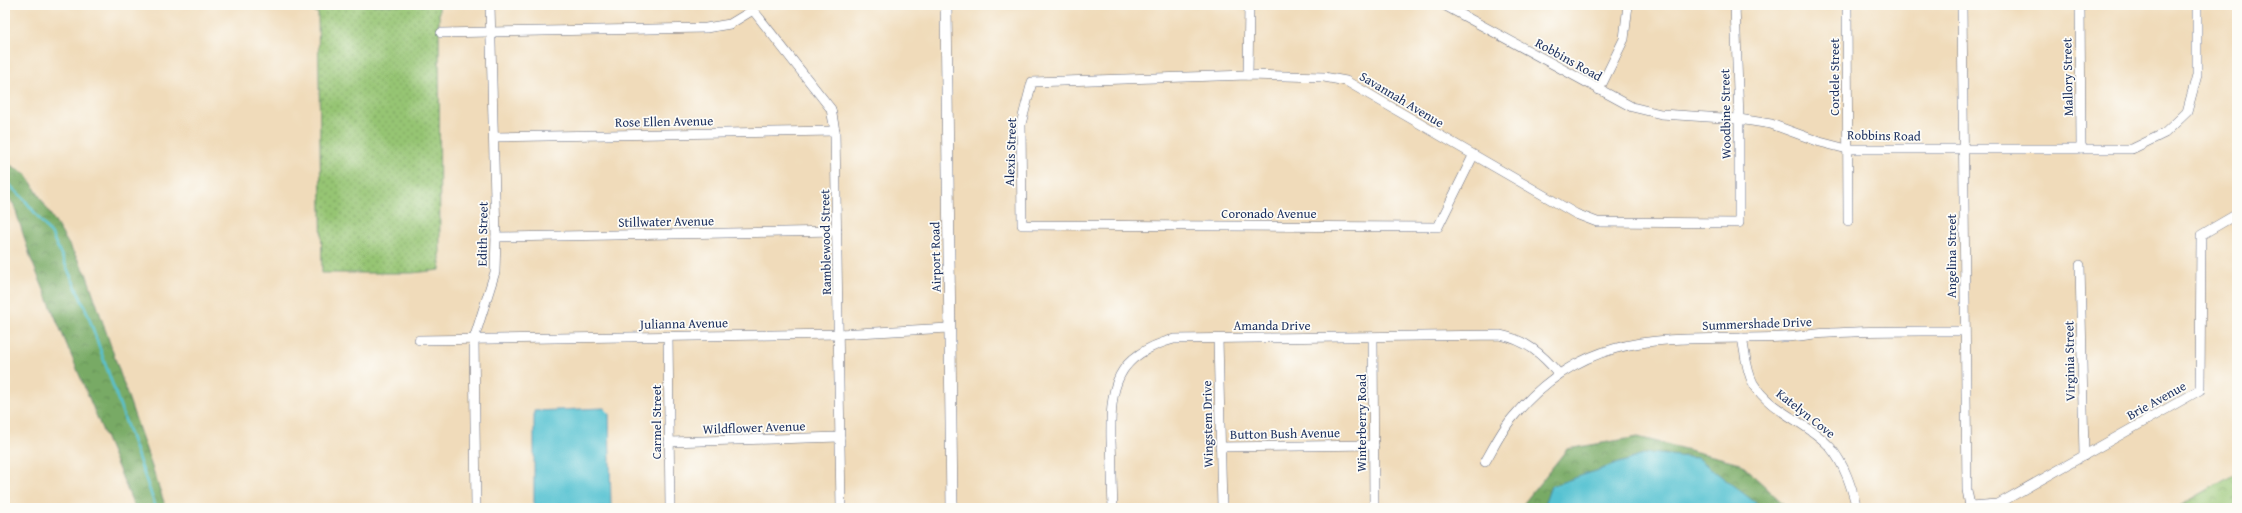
<svg xmlns="http://www.w3.org/2000/svg" width="2242" height="513" viewBox="0 0 2242 513" font-family="'Gentium Book Plus',serif">
<defs>
<pattern id="grass-dots" width="8" height="8" patternUnits="userSpaceOnUse"><rect width="8" height="8" fill="#96c573"/><path d="M2 2h.1M6 6h.1" fill="none" stroke="#7aa062" stroke-width="1.8" stroke-linecap="round"/></pattern>
<pattern id="forest-crowns" width="20" height="18" patternUnits="userSpaceOnUse"><rect width="20" height="18" fill="#78aa65"/><path d="M2 6a3 3 0 1 1 6 0M12 15a3 3 0 1 1 6 0" fill="none" stroke="#628b56"/></pattern>
<pattern id="park-crowns" width="20" height="18" patternUnits="userSpaceOnUse"><rect width="20" height="18" fill="#96c573"/><path d="M2 6a3 3 0 1 1 6 0M12 15a3 3 0 1 1 6 0" fill="none" stroke="#7aa062"/></pattern>
</defs>
<rect width="100%" height="100%" fill="#fdfcf7"/>
<filter id="ink" filterUnits="userSpaceOnUse"><feTurbulence type="fractalNoise" baseFrequency=".025" numOctaves="2"/><feDisplacementMap in="SourceGraphic" scale="8" xChannelSelector="R" yChannelSelector="G"/><feConvolveMatrix kernelMatrix="1 2 1 2 8 2 1 2 1" color-interpolation-filters="sRGB"/></filter>
<filter id="wash" filterUnits="userSpaceOnUse"><feTurbulence type="fractalNoise" baseFrequency=".012" numOctaves="4" result="noise"/><feDisplacementMap in="SourceGraphic" scale="16" xChannelSelector="R" yChannelSelector="G"/><feGaussianBlur stdDeviation="0.9" result="paint"/><feColorMatrix in="noise" values="0 0 0 0 0 0 0 0 0 0 0 0 0 0 0 0 0 1.4 0 .05"/><feComposite in="paint" operator="in"/></filter>
<g filter="url(#wash)">
<rect width="100%" height="100%" fill="#f0dbba"/>
<!-- grass -->
<polygon fill="url(#grass-dots)" stroke="#587a68" points="291,5 439,5 440,270 412,273 322,273 318,13"/>
<!-- forest -->
<g fill="url(#forest-crowns)" stroke="#4a6c62">
<polygon points="5,162 26,174 86,273 166,508 135,508 31,259 14,205 5,193"/>
<polygon points="1638,437 1740,463 1788,508 1520,508 1567,449"/>
</g>
<!-- park -->
<polygon fill="url(#park-crowns)" stroke="#587a68" points="2237,473 2237,508 2176,508"/>
<!-- water -->
<g fill="#57c2d2" stroke="#397898">
<polygon points="604,408 609,413 611,508 534,508 534,411"/>
<polygon points="1649,453 1697,458 1756,503 1756,508 1543,508 1551,486"/>
</g>
<g fill="none" stroke-linecap="round" stroke-linejoin="round">
<!-- stream -->
<polyline stroke="#57c2d2" stroke-width="2.5" points="5,181 24,199 52,235 87,312 156,508"/>
</g>
</g>
<g filter="url(#ink)">
<g fill="none" stroke-linecap="round" stroke-linejoin="round">
<defs>
<g id="minor">
<polyline points="749,5 831,109 835,131 841,508"/>
<polyline points="1444,5 1632,107 1661,114 1739,119 1771,124 1820,142 1847,149 2132,149 2165,133 2187,112 2197,75 2197,5"/>
<polyline points="1847,5 1848,221"/>
<polyline points="1962,5 1967,490 1970,506 1998,504 2200,390 2201,235 2237,214"/>
<polyline points="2080,5 2081,149"/>
<polyline points="441,33 706,28 730,24 753,10"/>
<polyline points="1248,75 1249,5"/>
<polyline points="1599,90 1624,39 1628,5"/>
<polyline points="494,137 835,131"/>
<polyline points="1473,156 1438,227 1022,225 1021,124 1032,82 1248,75 1324,77 1346,81 1576,214 1597,222 1739,223 1739,119 1735,5"/>
<polyline points="496,237 837,231"/>
<polyline points="2080,265 2084,456"/>
<polyline points="668,336 670,508"/>
<polyline points="1373,338 1374,508"/>
<path d="M1742 338C1745 352 1746 370 1753 383 1771 413 1807 421 1830 447 1845 465 1851 486 1857 508"/>
<polyline points="1218,339 1222,508"/>
<polyline points="419,340 839,334 949,328"/>
<polyline points="669,442 840,437"/>
<polyline points="1220,447 1374,445"/>
<path d="M1485 462C1494 447 1502 429 1514 416 1591 323 1677 342 1783 337 1799 337 1815 333 1831 333 1876 330 1920 331 1964 331"/>
<polyline points="476,508 474,339 495,272 496,237 490,5"/>
<path d="M1113 508C1112 486 1112 463 1111 441 1110 386 1115 355 1174 339L1500 335C1526 340 1542 354 1559 374"/>
</g>
<polyline id="major" points="946,5 952,508"/>
</defs>
<!-- minor casing -->
<use href="#minor" stroke="#666b7e" stroke-width="10"/>
<!-- major casing -->
<use href="#major" stroke="#666b7e" stroke-width="12"/>
<!-- minor -->
<use href="#minor" stroke="#fff" stroke-width="9"/>
<!-- major -->
<use href="#major" stroke="#fff" stroke-width="11"/>
</g>
</g>
<g text-anchor="middle" stroke-width="3.5" stroke-linejoin="round" paint-order="stroke">
<!-- street labels -->
<g font-size="13" fill="#1b2f5e" stroke="#fdfcf7">
<text transform="translate(1569 59) rotate(29)" y="5">Robbins Road</text>
<text transform="translate(1834 77) rotate(-90)" y="5">Cordele Street</text>
<text transform="translate(2067 77) rotate(-91)" y="5">Mallory Street</text>
<text transform="translate(1402 99) rotate(31)" y="5">Savannah Avenue</text>
<text transform="translate(1725 114) rotate(-91)" y="5">Woodbine Street</text>
<text transform="translate(664 121) rotate(-1)" y="5">Rose Ellen Avenue</text>
<text transform="translate(1884 135) rotate(1)" y="5">Robbins Road</text>
<text transform="translate(1010 152) rotate(-88)" y="5">Alexis Street</text>
<text x="1269" y="218">Coronado Avenue</text>
<text transform="translate(666 221) rotate(-1)" y="5">Stillwater Avenue</text>
<text transform="translate(482 234) rotate(-89)" y="5">Edith Street</text>
<text transform="translate(825 242) rotate(-91)" y="5">Ramblewood Street</text>
<text transform="translate(1951 256) rotate(-90)" y="5">Angelina Street</text>
<text transform="translate(935 257) rotate(-91)" y="5">Airport Road</text>
<text transform="translate(684 323) rotate(-1)" y="5">Julianna Avenue</text>
<text transform="translate(1757 323) rotate(-2)" y="5">Summershade Drive</text>
<text x="1272" y="330">Amanda Drive</text>
<text transform="translate(2069 361) rotate(-91)" y="5">Virginia Street</text>
<text transform="translate(2156 400) rotate(-29)" y="5">Brie Avenue</text>
<text transform="translate(1806 413) rotate(38)" y="5">Katelyn Cove</text>
<text transform="translate(656 422) rotate(-90)" y="5">Carmel Street</text>
<text transform="translate(1361 423) rotate(-90)" y="5">Winterberry Road</text>
<text transform="translate(1207 424) rotate(-91)" y="5">Wingstem Drive</text>
<text transform="translate(754 427) rotate(-2)" y="5">Wildflower Avenue</text>
<text transform="translate(1285 433) rotate(-1)" y="5">Button Bush Avenue</text>
</g>
</g>
<!-- margin -->
<rect width="2242" height="513" fill="none" stroke="#fdfcf7" stroke-width="20"/>
</svg>
